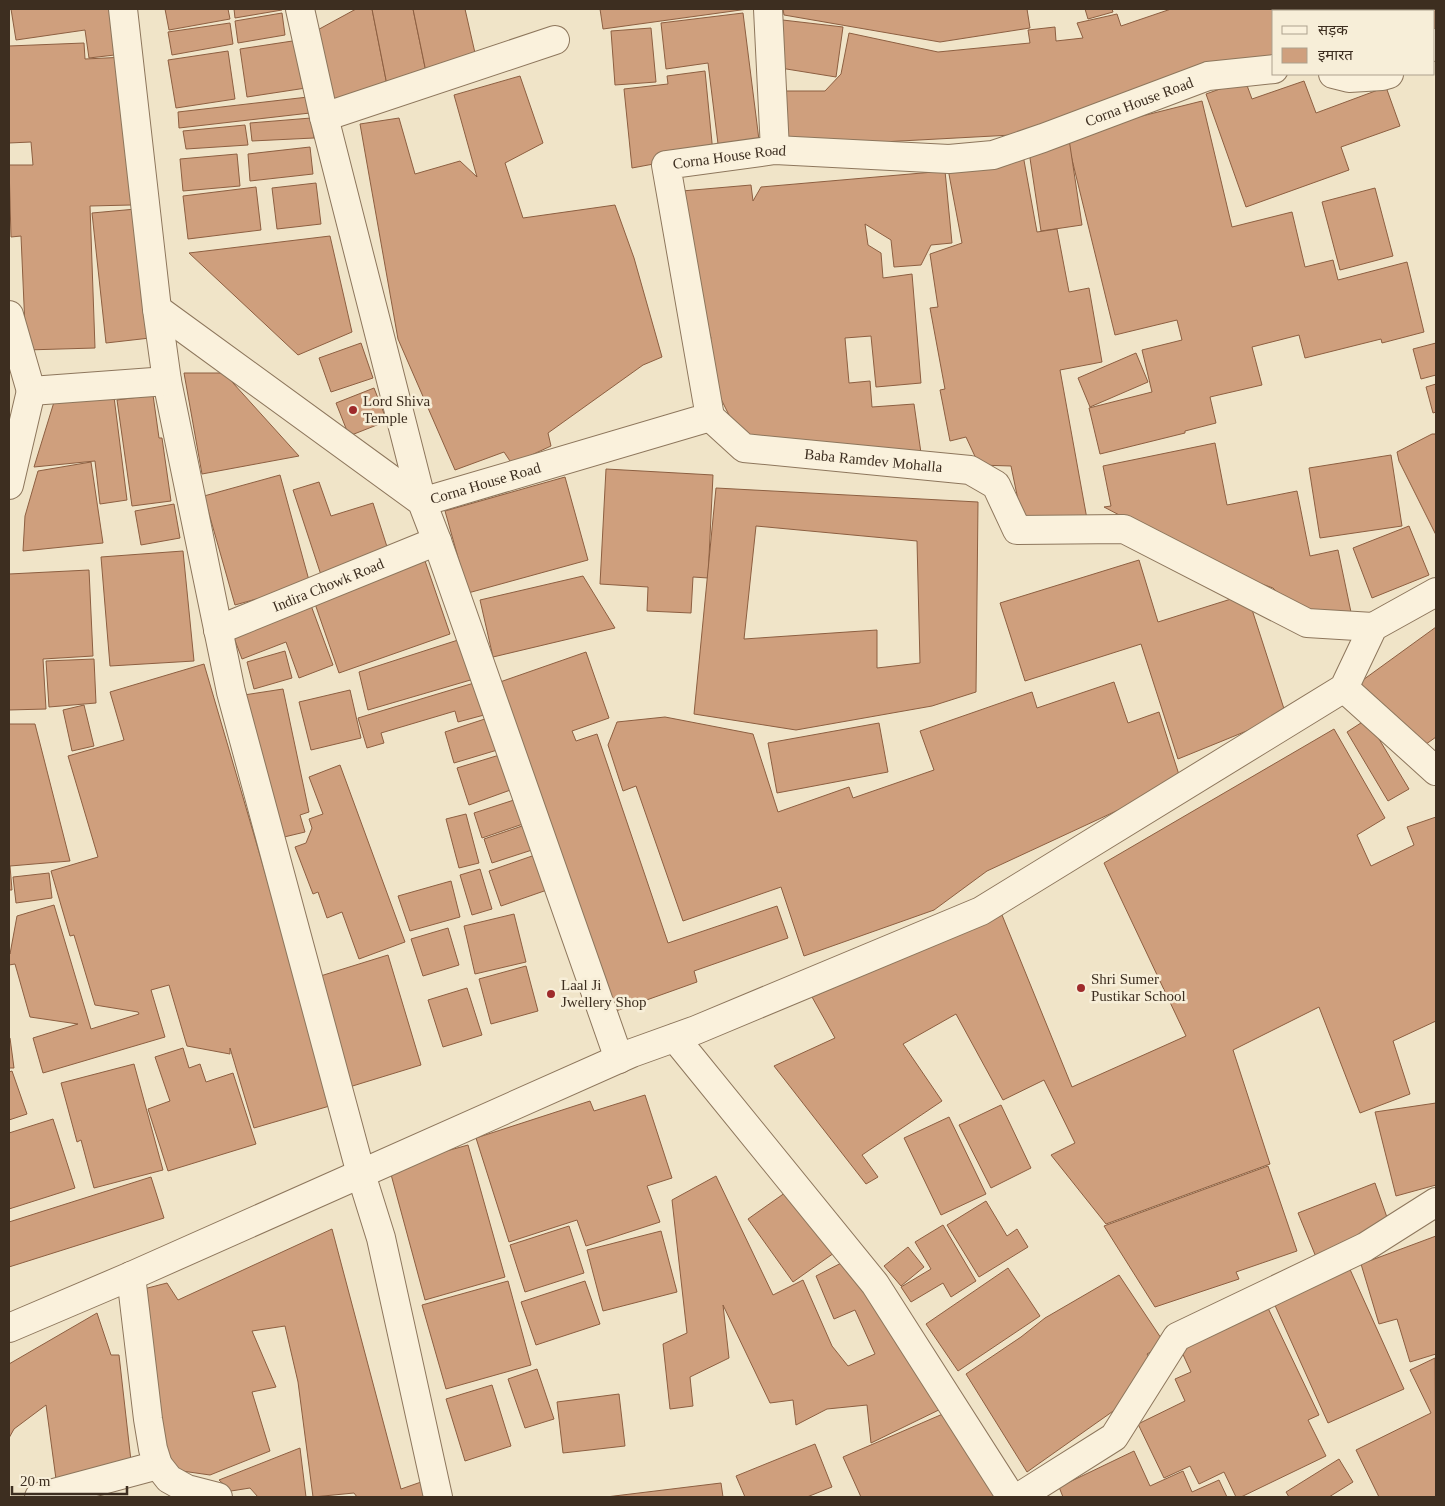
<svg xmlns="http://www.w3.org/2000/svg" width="1445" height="1506" viewBox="0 0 1445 1506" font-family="'Times New Roman','Noto Sans Devanagari',serif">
<rect width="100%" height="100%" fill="#f0e4c8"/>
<!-- building -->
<g fill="#cf9f7d" stroke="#8d5f41" fill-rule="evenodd">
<polygon points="11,9 116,9 123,54 89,58 85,30 16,40"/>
<polygon points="165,9 228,9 230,19 169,30"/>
<polygon points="234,9 282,9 282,10 235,18"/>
<polygon points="356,9 372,9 387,85 331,105 312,33"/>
<polygon points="372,9 413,9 426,72 387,85"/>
<polygon points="413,9 465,9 475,53 426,72"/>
<polygon points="600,9 748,9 603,29"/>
<polygon points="783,9 1027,9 1030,28 940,42 784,15"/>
<polygon points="1085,9 1112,9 1113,12 1088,19"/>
<polygon points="1171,9 1354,9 1355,11 1274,11 1274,65 1012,135 788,147 779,91 825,91 841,74 849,33 938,52 1030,43 1028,30 1055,27 1056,41 1083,38 1077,23 1117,14 1121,26"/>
<polygon points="1421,9 1436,9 1436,33 1434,29 1434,11 1423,11"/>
<polygon points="282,13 285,35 238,43 235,21"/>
<polygon points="743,13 760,148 719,152 708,63 666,69 661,23"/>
<polygon points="774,19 843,27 836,77 774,67"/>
<polygon points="230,23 233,44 172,55 168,32"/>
<polygon points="651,28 656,82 615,85 611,31"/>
<polygon points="299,40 306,88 247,97 240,49"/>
<polygon points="84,43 85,59 126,57 131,205 90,206 95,348 26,350 21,236 11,237 9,165 33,165 31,142 9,143 9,46"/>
<polygon points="228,51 235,99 176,108 168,60"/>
<polygon points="705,71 713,153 632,168 624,89 668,84 667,76"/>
<polygon points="520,76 543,143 505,163 523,218 615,205 634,258 662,357 643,365 548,433 551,446 512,464 504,452 455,470 398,339 360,124 399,118 415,174 460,161 477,177 454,95"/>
<polygon points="1245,80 1252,99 1304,81 1316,113 1386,87 1400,126 1341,147 1349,170 1246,207 1206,94"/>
<polygon points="308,97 310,113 179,128 178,112"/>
<polygon points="1202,101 1232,227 1292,212 1305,267 1333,260 1338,280 1407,262 1424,332 1382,343 1381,339 1305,358 1299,335 1252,347 1262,385 1210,397 1216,423 1185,431 1185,433 1100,454 1089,408 1152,392 1142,350 1182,340 1177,320 1115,335 1066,135"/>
<polygon points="311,118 314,138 252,141 250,123"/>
<polygon points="245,125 248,145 186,149 183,131"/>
<polygon points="1069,139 1082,225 1041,231 1028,145"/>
<polygon points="310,147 313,174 250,181 248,154"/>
<polygon points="237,154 240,186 183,191 180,159"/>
<polygon points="1023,155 1037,232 1057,229 1069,292 1089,288 1102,362 1060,370 1087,519 1023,524 1011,466 979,465 966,437 950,441 940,390 945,389 930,308 938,307 930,254 962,243 948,169"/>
<polygon points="945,171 952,243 931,245 921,265 894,267 891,240 865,224 868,245 881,253 883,278 912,274 921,383 876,387 871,336 845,338 849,383 870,381 872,407 914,404 922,460 739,435 714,385 707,346 711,338 704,314 682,191 751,185 753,201 761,187"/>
<polygon points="316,183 321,224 277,229 272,188"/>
<polygon points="256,187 261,230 188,239 183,196"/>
<polygon points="1375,188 1393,256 1340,270 1322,202"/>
<polygon points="136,209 150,338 106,343 92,213"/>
<polygon points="330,236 352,332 298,355 189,253"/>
<polygon points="361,343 373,378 331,392 319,358"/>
<polygon points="1436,343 1436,375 1421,379 1413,349"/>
<polygon points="1136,353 1148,382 1090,407 1078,378"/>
<polygon points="184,373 224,373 299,456 202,474"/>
<polygon points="1436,384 1436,412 1433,413 1426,387"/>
<polygon points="374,388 387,421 349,436 336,403"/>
<polygon points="153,395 159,438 162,438 171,501 132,506 117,400"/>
<polygon points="114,397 127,500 100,504 95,461 34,467 54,402"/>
<polygon points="1432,434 1436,434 1436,535 1399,461 1397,452"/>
<polygon points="1215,443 1227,505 1297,491 1310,556 1338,550 1352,617 1297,612 1273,588 1205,564 1142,527 1104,507 1111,506 1103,466"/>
<polygon points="1391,455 1402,526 1320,538 1309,468"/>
<polygon points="91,462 103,543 23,551 25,516 38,471"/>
<polygon points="606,469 713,475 708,578 693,577 691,613 647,611 648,587 600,584"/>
<polygon points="280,475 310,584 235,605 204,496"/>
<polygon points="565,477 588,560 468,593 445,511"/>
<polygon points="319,482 331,516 373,503 389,553 321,575 293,490"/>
<path d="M716 488 978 502 976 692 932 706 796 730 694 714ZM756 526 917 541 920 663 877 668V630L744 639Z"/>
<polygon points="174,504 180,538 141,545 135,511"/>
<polygon points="1409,526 1429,575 1372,598 1353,548"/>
<polygon points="183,551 194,661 110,666 101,557"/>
<polygon points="424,558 450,634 339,673 313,598"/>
<polygon points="1139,560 1158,622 1247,594 1286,715 1178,759 1141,644 1025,681 1000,603"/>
<polygon points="89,570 93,656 43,659 46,709 9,710 9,574"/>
<polygon points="583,576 615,628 493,657 480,600"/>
<polygon points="309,600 333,665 299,678 286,642 242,659 231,630"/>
<polygon points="1436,627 1436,737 1422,747 1356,685"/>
<polygon points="458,640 474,679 368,710 359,672"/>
<polygon points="285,651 292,678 254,689 247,662"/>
<polygon points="586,652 609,718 572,731 576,741 597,734 668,943 777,906 788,938 694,971 697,982 613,1012 500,682"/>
<polygon points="94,659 96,703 49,707 46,661"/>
<polygon points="204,664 333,1105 254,1128 230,1048 230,1054 187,1046 169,985 151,990 165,1037 43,1073 33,1038 78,1024 30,1017 15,964 9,965 9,949 10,954 17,916 54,905 91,1029 139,1014 138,1012 95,1005 74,935 70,936 51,871 98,857 68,756 124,740 110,692"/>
<polygon points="1114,682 1128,723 1159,712 1181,781 987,871 934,910 804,956 781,887 683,921 636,786 623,791 608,745 617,722 665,717 753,734 778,812 849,787 853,798 934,770 920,731 1032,692 1037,708"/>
<polygon points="474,683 484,715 458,722 455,711 381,733 384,743 367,748 358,718"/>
<polygon points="283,689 309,812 300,815 305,832 280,838 244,695"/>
<polygon points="350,690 361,738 311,750 299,702"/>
<polygon points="84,705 94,746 72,751 63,710"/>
<polygon points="494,716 504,748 454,763 445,732"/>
<polygon points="1367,719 1409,789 1388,801 1347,732"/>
<polygon points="879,723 888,772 777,793 768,743"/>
<polygon points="9,724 35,724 70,861 10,866 12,890 9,890"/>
<polygon points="1334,729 1385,818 1357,835 1371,866 1414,845 1407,827 1436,817 1436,1021 1393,1041 1410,1094 1360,1113 1319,1007 1233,1050 1270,1164 1106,1224 1051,1155 1075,1143 1044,1080 1003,1100 956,1014 903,1044 942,1101 862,1155 878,1177 866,1184 774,1066 835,1038 812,997 1002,915 1072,1087 1186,1036 1104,863"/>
<polygon points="506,753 516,788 469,805 457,768"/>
<polygon points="340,765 405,942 359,959 342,912 327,918 318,892 313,894 295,847 306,843 312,828 309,819 323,814 309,777"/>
<polygon points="514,800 523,824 482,838 474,813"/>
<polygon points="466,814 479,863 459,868 446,819"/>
<polygon points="525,825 532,850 492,863 484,839"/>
<polygon points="535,855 547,890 501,906 489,871"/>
<polygon points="480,869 492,909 472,915 460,875"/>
<polygon points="49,873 52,898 16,903 13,877"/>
<polygon points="451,881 460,917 410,931 398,896"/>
<polygon points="514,914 526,962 475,974 464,926"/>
<polygon points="448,928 459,965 423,976 411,939"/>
<polygon points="388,955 421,1065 346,1088 314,978"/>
<polygon points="526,966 538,1011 491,1024 479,979"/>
<polygon points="467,988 482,1035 443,1047 428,1000"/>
<polygon points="10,1038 14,1068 9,1068 9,1039"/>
<polygon points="183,1048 189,1068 200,1064 206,1082 233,1073 256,1144 168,1171 148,1109 170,1101 155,1057"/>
<polygon points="134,1064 163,1170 94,1188 81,1140 77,1142 61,1083"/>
<polygon points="12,1071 27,1114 9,1120 9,1072"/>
<polygon points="645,1095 672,1178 647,1186 660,1222 586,1246 577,1220 509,1242 476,1138 590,1101 594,1111"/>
<polygon points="1436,1103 1436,1185 1396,1196 1375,1112"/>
<polygon points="1001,1105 1031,1168 991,1188 959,1125"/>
<polygon points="949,1117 986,1194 941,1215 904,1138"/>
<polygon points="53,1119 75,1188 9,1209 9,1133"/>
<polygon points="468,1145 505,1277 425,1300 389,1167"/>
<polygon points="1268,1166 1297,1251 1236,1272 1239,1279 1155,1307 1104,1226"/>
<polygon points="716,1176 773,1295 803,1280 832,1346 848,1366 875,1354 855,1310 834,1319 816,1276 849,1259 949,1405 871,1443 867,1405 827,1409 796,1425 793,1400 770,1403 723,1305 729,1358 690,1377 693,1406 670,1409 663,1344 687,1333 672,1200"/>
<polygon points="151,1177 164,1218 9,1267 9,1222"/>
<polygon points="1375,1183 1390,1226 1316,1257 1298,1213"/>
<polygon points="789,1190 834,1253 793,1282 748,1219"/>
<polygon points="986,1201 1007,1236 1017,1229 1028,1247 979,1277 947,1225"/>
<polygon points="943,1225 976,1281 951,1297 943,1283 911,1302 901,1287 931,1269 915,1242"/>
<polygon points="569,1226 584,1273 525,1292 510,1245"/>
<polygon points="332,1229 401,1489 424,1481 428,1497 357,1497 354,1493 313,1497 298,1382 285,1326 252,1331 276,1387 252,1392 270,1451 210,1475 168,1469 140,1290 167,1283 178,1300"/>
<polygon points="661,1231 677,1292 603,1311 587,1250"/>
<polygon points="1436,1236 1436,1354 1410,1362 1397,1319 1379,1324 1361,1264"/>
<polygon points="908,1247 924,1267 901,1286 884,1266"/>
<polygon points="1348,1265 1404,1389 1328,1423 1273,1301"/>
<polygon points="1008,1268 1040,1316 958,1371 926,1324"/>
<polygon points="1119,1275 1165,1344 1147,1354 1155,1366 1126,1402 1027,1472 966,1374 1021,1337 1045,1318"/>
<polygon points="508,1281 531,1365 446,1389 422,1305"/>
<polygon points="585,1281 600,1324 536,1345 521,1302"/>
<polygon points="1267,1306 1319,1415 1308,1420 1326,1456 1241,1497 1236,1497 1224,1472 1199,1484 1190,1466 1164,1478 1138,1424 1185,1401 1175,1379 1191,1372 1180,1348"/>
<polygon points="97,1313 111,1355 119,1355 131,1461 56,1479 46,1405 14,1429 9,1438 9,1364"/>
<polygon points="1435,1358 1436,1497 1379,1497 1356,1450 1431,1413 1410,1370"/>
<polygon points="537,1369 554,1419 525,1428 508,1379"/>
<polygon points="492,1385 511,1446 465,1461 446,1399"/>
<polygon points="619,1394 625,1446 563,1453 557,1402"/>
<polygon points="952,1410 1001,1497 861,1497 843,1457"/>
<polygon points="815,1444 832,1487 807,1497 745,1497 736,1476"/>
<polygon points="300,1448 306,1497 258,1497 250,1488 231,1491 219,1480"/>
<polygon points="1134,1451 1150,1486 1183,1471 1192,1492 1219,1480 1227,1497 1063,1497 1059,1487"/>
<polygon points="1339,1459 1353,1482 1329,1497 1289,1497 1286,1492"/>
<polygon points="721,1483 723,1497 606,1497"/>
</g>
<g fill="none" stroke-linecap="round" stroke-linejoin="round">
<defs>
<g id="minor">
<polyline points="123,9 157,309 167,381 231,692 361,1174 381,1238 438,1497"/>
<path id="s1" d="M300 9 324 117 422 502 710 417 666 165 775 150 949 159 993 155 1043 138 1208 76 1274 69"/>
<polyline points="768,9 775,150"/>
<polyline points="1411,9 1413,11"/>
<polyline points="1434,43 1436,47"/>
<polyline points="1333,74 1349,78 1382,76 1389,74"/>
<polyline points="324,117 555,40"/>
<polyline points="157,309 422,502 437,541 619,1059"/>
<polyline points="9,315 31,391 167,381"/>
<path id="s2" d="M710 417 744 448 970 470 996 485 1017 530 1124 529 1307 623 1373 627"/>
<polyline points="9,485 31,391"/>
<path id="s3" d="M218 630 437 541"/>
<polyline points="1344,688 1436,771"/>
<polyline points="675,1038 875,1284 1011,1497"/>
<polyline points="131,1276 148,1419 153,1449 158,1465 169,1479 187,1489 218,1497"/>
<polyline points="9,1328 131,1276 632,1053 696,1030 981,911 1344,688 1373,627 1436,592"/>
<polyline points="39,1497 158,1465"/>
<polyline points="1019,1497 1114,1437 1177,1337 1365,1247 1436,1202"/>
</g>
</defs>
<!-- minor casing -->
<use href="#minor" stroke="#8d765c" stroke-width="30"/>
<!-- minor -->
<use href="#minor" stroke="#faf1dc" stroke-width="28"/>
</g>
<!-- markers -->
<g fill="#9e2a2b" stroke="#f7eed8" stroke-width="2">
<circle cx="353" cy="410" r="5"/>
<circle cx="1081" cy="988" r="5"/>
<circle cx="551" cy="994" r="5"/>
</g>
<g text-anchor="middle" stroke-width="5" stroke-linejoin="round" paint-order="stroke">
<!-- street labels -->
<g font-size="15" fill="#3d2e20" stroke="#f7eed8">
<text dy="5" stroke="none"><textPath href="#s1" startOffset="1548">Corna House Road</textPath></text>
<text dy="5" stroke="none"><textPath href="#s1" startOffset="1128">Corna House Road</textPath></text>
<text dy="5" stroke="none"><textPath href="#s2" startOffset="176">Baba Ramdev Mohalla</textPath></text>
<text dy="5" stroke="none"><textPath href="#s1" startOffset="574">Corna House Road</textPath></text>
<text dy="5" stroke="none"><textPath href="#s3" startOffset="119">Indira Chowk Road</textPath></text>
</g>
<!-- poi labels -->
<g font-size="15" fill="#3d2e20" stroke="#f7eed8" text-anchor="start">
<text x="363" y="406">Lord Shiva<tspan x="363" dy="17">Temple</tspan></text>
<text x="1091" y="984">Shri Sumer<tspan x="1091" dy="17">Pustikar School</tspan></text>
<text x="561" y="990">Laal Ji<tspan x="561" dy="17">Jwellery Shop</tspan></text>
</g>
</g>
<!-- border -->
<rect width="1445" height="1506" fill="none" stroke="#3d2e20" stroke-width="20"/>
<!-- legend -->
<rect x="1272" y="10" width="162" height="65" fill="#f7eed8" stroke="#ada18e"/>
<rect x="1282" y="26" width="25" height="8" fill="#faf1dc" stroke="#ada18e"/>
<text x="1318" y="35" font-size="15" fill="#3d2e20">सड़क</text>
<rect x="1282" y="48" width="25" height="15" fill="#cf9f7d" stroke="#ada18e"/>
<text x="1318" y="60" font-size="15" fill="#3d2e20">इमारत</text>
<!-- scale -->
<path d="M12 1486v8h115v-8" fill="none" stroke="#3d2e20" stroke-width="2.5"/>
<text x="20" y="1486" font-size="15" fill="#3d2e20" stroke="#f7eed8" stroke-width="4" paint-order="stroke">20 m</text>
</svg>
